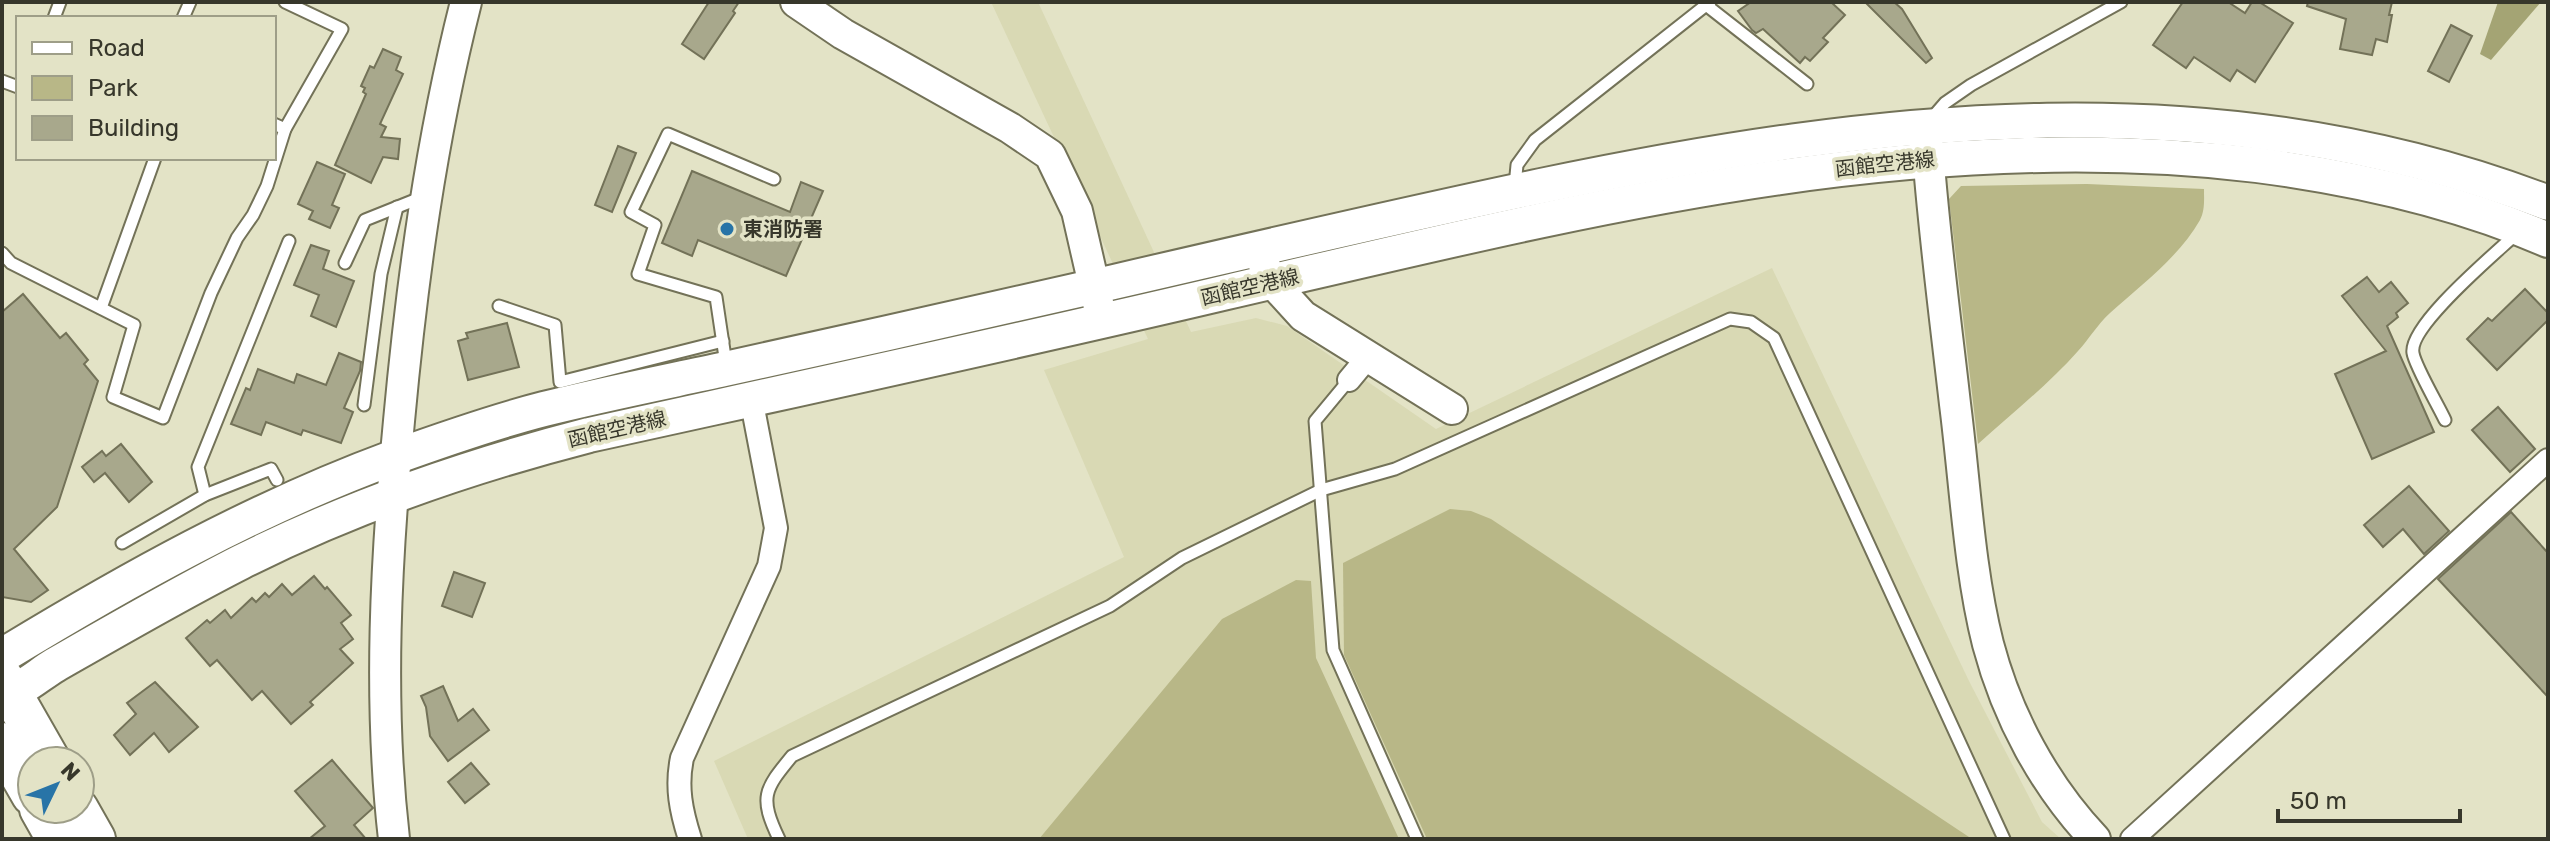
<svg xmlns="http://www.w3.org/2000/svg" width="2550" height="841" viewBox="0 0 2550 841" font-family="Rubik,'Noto Sans JP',sans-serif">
<rect width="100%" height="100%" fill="#e3e3c6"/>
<!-- built -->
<polygon fill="#d9d9b4" points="991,2 1038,2 1191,332 1256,318 1287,326 1436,429 1772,268 1969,681 2042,822 2061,839 748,839 714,761 1124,557 1044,370 1148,339"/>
<!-- green -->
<g fill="#b8b787">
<path d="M2087 184 2204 189C2204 200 2205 210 2200 220 2179 257 2141 285 2110 313 2097 325 2089 339 2078 351 2050 383 2010 415 1978 444L1949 199 1961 186Z"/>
<polygon points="1450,509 1471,511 1491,519 1972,839 1427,839 1344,655 1343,563"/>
<polygon points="1296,580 1311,581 1316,658 1399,839 1039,839 1222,619"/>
</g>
<!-- forest -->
<polygon fill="#a4a474" points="2498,2 2541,2 2491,60 2480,54"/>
<!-- building -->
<g fill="#a8a88c" stroke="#737258" stroke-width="2">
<polygon points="709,2 739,2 733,11 735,13 704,59 682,44"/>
<polygon points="1751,2 1831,2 1845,15 1823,38 1828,42 1810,61 1805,57 1800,63 1763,29 1756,33 1752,30 1738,11"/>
<polygon points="1865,2 1894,2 1902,9 1932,58 1926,63"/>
<polygon points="2183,2 2228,2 2245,13 2252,2 2259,2 2293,23 2255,82 2237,70 2230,81 2194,57 2186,68 2153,45"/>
<polygon points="2308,2 2392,2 2389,15 2392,15 2387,42 2376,39 2372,55 2340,49 2346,19 2307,6"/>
<polygon points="2451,25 2472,36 2449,82 2428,71"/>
<polygon points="383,49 401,57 396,70 403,74 380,124 386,127 381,137 400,139 398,159 383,157 371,183 335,165 366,94 363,92 365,88 361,86 370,66 374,68"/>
<polygon points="618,146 636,153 612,212 595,205"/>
<polygon points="317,162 345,174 332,205 339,208 330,228 309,219 313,211 298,204"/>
<polygon points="692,171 790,212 801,182 823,191 786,276 698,240 692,256 662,243"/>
<polygon points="311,245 329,251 323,269 354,281 336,327 311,316 319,295 294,285"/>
<polygon points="2367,277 2379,292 2391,282 2408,303 2396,313 2398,317 2387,326 2434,432 2372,459 2335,374 2386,351 2342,296"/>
<polygon points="2525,289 2548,313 2548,320 2497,370 2467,339 2488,318 2492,321"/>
<polygon points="23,294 60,338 66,333 88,360 84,364 98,381 57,507 14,549 48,590 31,602 2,597 2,312"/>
<polygon points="507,323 519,367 468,380 458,341 468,338 466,333"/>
<polygon points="339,353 361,362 360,371 344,408 353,412 341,443 303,430 301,435 266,422 261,435 231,424 246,388 250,390 258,369 294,383 297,374 326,385"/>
<polygon points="2498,407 2535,449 2510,472 2472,430"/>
<polygon points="121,444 152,482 129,502 105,473 94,482 82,467 102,451 106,456"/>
<polygon points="2409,486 2449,531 2424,554 2403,529 2383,547 2364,525"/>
<polygon points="2511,512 2548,553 2548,697 2438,579"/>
<polygon points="454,572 485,583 472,617 442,606"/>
<polygon points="314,576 325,589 327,587 351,615 341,623 353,639 340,649 353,663 310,702 313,705 291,724 262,691 252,700 217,660 210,666 186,638 207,620 210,623 225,610 231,618 252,598 256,602 265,593 269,597 282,584 292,595"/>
<polygon points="155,682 198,727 169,752 154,733 130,755 114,735 136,714 127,703"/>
<polygon points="443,686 458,721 473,709 489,730 448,761 430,736 426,707 421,696"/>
<polygon points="332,760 373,808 354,825 366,839 309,839 325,826 295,791"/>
<polygon points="471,763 489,784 465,803 448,782"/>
</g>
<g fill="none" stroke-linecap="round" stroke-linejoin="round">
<defs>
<g id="lane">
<polyline points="1706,5 1807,84"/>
<polyline points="54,18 60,2"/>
<polyline points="183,18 190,2"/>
<polyline points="2,81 18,87"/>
<polyline points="1932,118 1945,103 1971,85 2121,2"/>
<polyline points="285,129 342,29 285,2"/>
<polyline points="1515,186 1517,165 1535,140 1710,2"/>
<polyline points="2,253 11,263 134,325 113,397 163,418 211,293 237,238 253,215 267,186 285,129 274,124"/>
<polyline points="345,263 365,220 425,196"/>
<polyline points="499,306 555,325 560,382 723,341"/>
<polyline points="101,308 155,158"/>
<polyline points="726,364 716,297 638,274 655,225 631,212 668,134 774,179"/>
<polyline points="1349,380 1315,421 1333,650 1417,839"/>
<polyline points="364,405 381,274 397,207"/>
<path d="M2445 420C2438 405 2415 366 2413 353 2408 326 2496 253 2517 233"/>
<polyline points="205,495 198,467 289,241"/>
<polyline points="122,543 205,495 271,469 277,480"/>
<path d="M779 839C759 797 764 790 792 756L1110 606 1182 558 1321 490 1395 469 1730 319 1751 322 1774 338 2004 839"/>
</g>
<g id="street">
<polyline points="1349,380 1368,357"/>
<path d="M690 839C681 811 676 787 682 758L769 566 776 528 751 398"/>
<polyline points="2132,839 2548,460"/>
</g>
<g id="secondary">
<polyline points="796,2 843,34 1010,128 1050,155 1077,211 1099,307"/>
<path d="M1927 139C1933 227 1945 316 1955 404 1965 482 1969 569 1988 644 2007 716 2044 785 2095 839"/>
<polyline points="1263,262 1272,282 1303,316 1452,409"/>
<path d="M394 839C378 700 386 559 399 421 412 280 431 140 466 2"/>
</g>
<g id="primary">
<path d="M2 656C127 580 254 509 392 458 442 440 493 422 544 409 604 394 665 382 725 369 855 341 984 311 1114 282 1256 249 1398 216 1541 186 1877 116 2219 76 2548 203"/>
<path d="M2 694C21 692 38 675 55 665 116 630 178 594 241 562 352 506 469 466 589 435 802 388 1015 342 1227 292 1564 214 1908 123 2257 165 2356 178 2456 200 2548 240"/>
</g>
<g id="highway">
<polyline points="2,677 50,761"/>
<polyline points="2,743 32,795"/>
<polyline points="40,809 57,839"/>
<polyline points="78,809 95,839"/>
</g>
</defs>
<!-- lane casing -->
<use href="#lane" stroke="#737258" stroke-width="15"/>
<!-- street casing -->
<use href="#street" stroke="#737258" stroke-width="26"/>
<!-- secondary casing -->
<use href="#secondary" stroke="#737258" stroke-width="34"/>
<!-- primary casing -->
<use href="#primary" stroke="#737258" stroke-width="38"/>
<!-- highway casing -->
<use href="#highway" stroke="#737258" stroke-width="44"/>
<!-- lane -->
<use href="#lane" stroke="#fff" stroke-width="11"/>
<!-- street -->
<use href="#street" stroke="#fff" stroke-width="22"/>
<!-- secondary -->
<use href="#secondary" stroke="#fff" stroke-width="30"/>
<!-- primary -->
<use href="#primary" stroke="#fff" stroke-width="34"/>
<!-- highway -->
<use href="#highway" stroke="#fff" stroke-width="40"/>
</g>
<!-- markers -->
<circle fill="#2874a7" stroke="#e3e3c6" stroke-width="3" cx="727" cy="229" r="8"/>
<g text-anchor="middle" stroke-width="7" stroke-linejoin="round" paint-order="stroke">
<!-- street labels -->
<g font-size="20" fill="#37372b" stroke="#e3e3c6">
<text transform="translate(1885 164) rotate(-6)" y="7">函館空港線</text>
<text transform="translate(1250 287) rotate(-13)" y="7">函館空港線</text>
<text transform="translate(617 429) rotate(-13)" y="7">函館空港線</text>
</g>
<!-- poi labels -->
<g font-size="20" font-weight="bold" fill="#37372b" stroke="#e3e3c6" text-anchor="start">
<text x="743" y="236">東消防署</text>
</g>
</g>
<!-- border -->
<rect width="2550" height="841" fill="none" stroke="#37372b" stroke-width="8"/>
<!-- legend -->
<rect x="16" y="16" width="260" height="144" fill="#e3e3c6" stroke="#9e9e88" stroke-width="2"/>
<rect x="32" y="42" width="40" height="12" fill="#ffffff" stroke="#9e9e88" stroke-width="2"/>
<text x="88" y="56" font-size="24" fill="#37372b">Road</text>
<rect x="32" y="76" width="40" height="24" fill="#b8b787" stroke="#9e9e88" stroke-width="2"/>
<text x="88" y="96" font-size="24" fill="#37372b">Park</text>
<rect x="32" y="116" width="40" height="24" fill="#a8a88c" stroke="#9e9e88" stroke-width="2"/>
<text x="88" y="136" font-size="24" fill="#37372b">Building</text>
<!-- north arrow -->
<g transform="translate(56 785) rotate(47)"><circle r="38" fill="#e3e3c6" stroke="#9e9e88" stroke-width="2"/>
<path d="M0-6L14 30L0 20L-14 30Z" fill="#2874a7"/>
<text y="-12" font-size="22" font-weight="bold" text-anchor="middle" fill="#37372b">N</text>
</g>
<!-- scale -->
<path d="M2278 809v12h182v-12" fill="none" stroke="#37372b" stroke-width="4"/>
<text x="2290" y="809" font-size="24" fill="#37372b" stroke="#e3e3c6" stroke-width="6" paint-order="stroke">50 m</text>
</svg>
